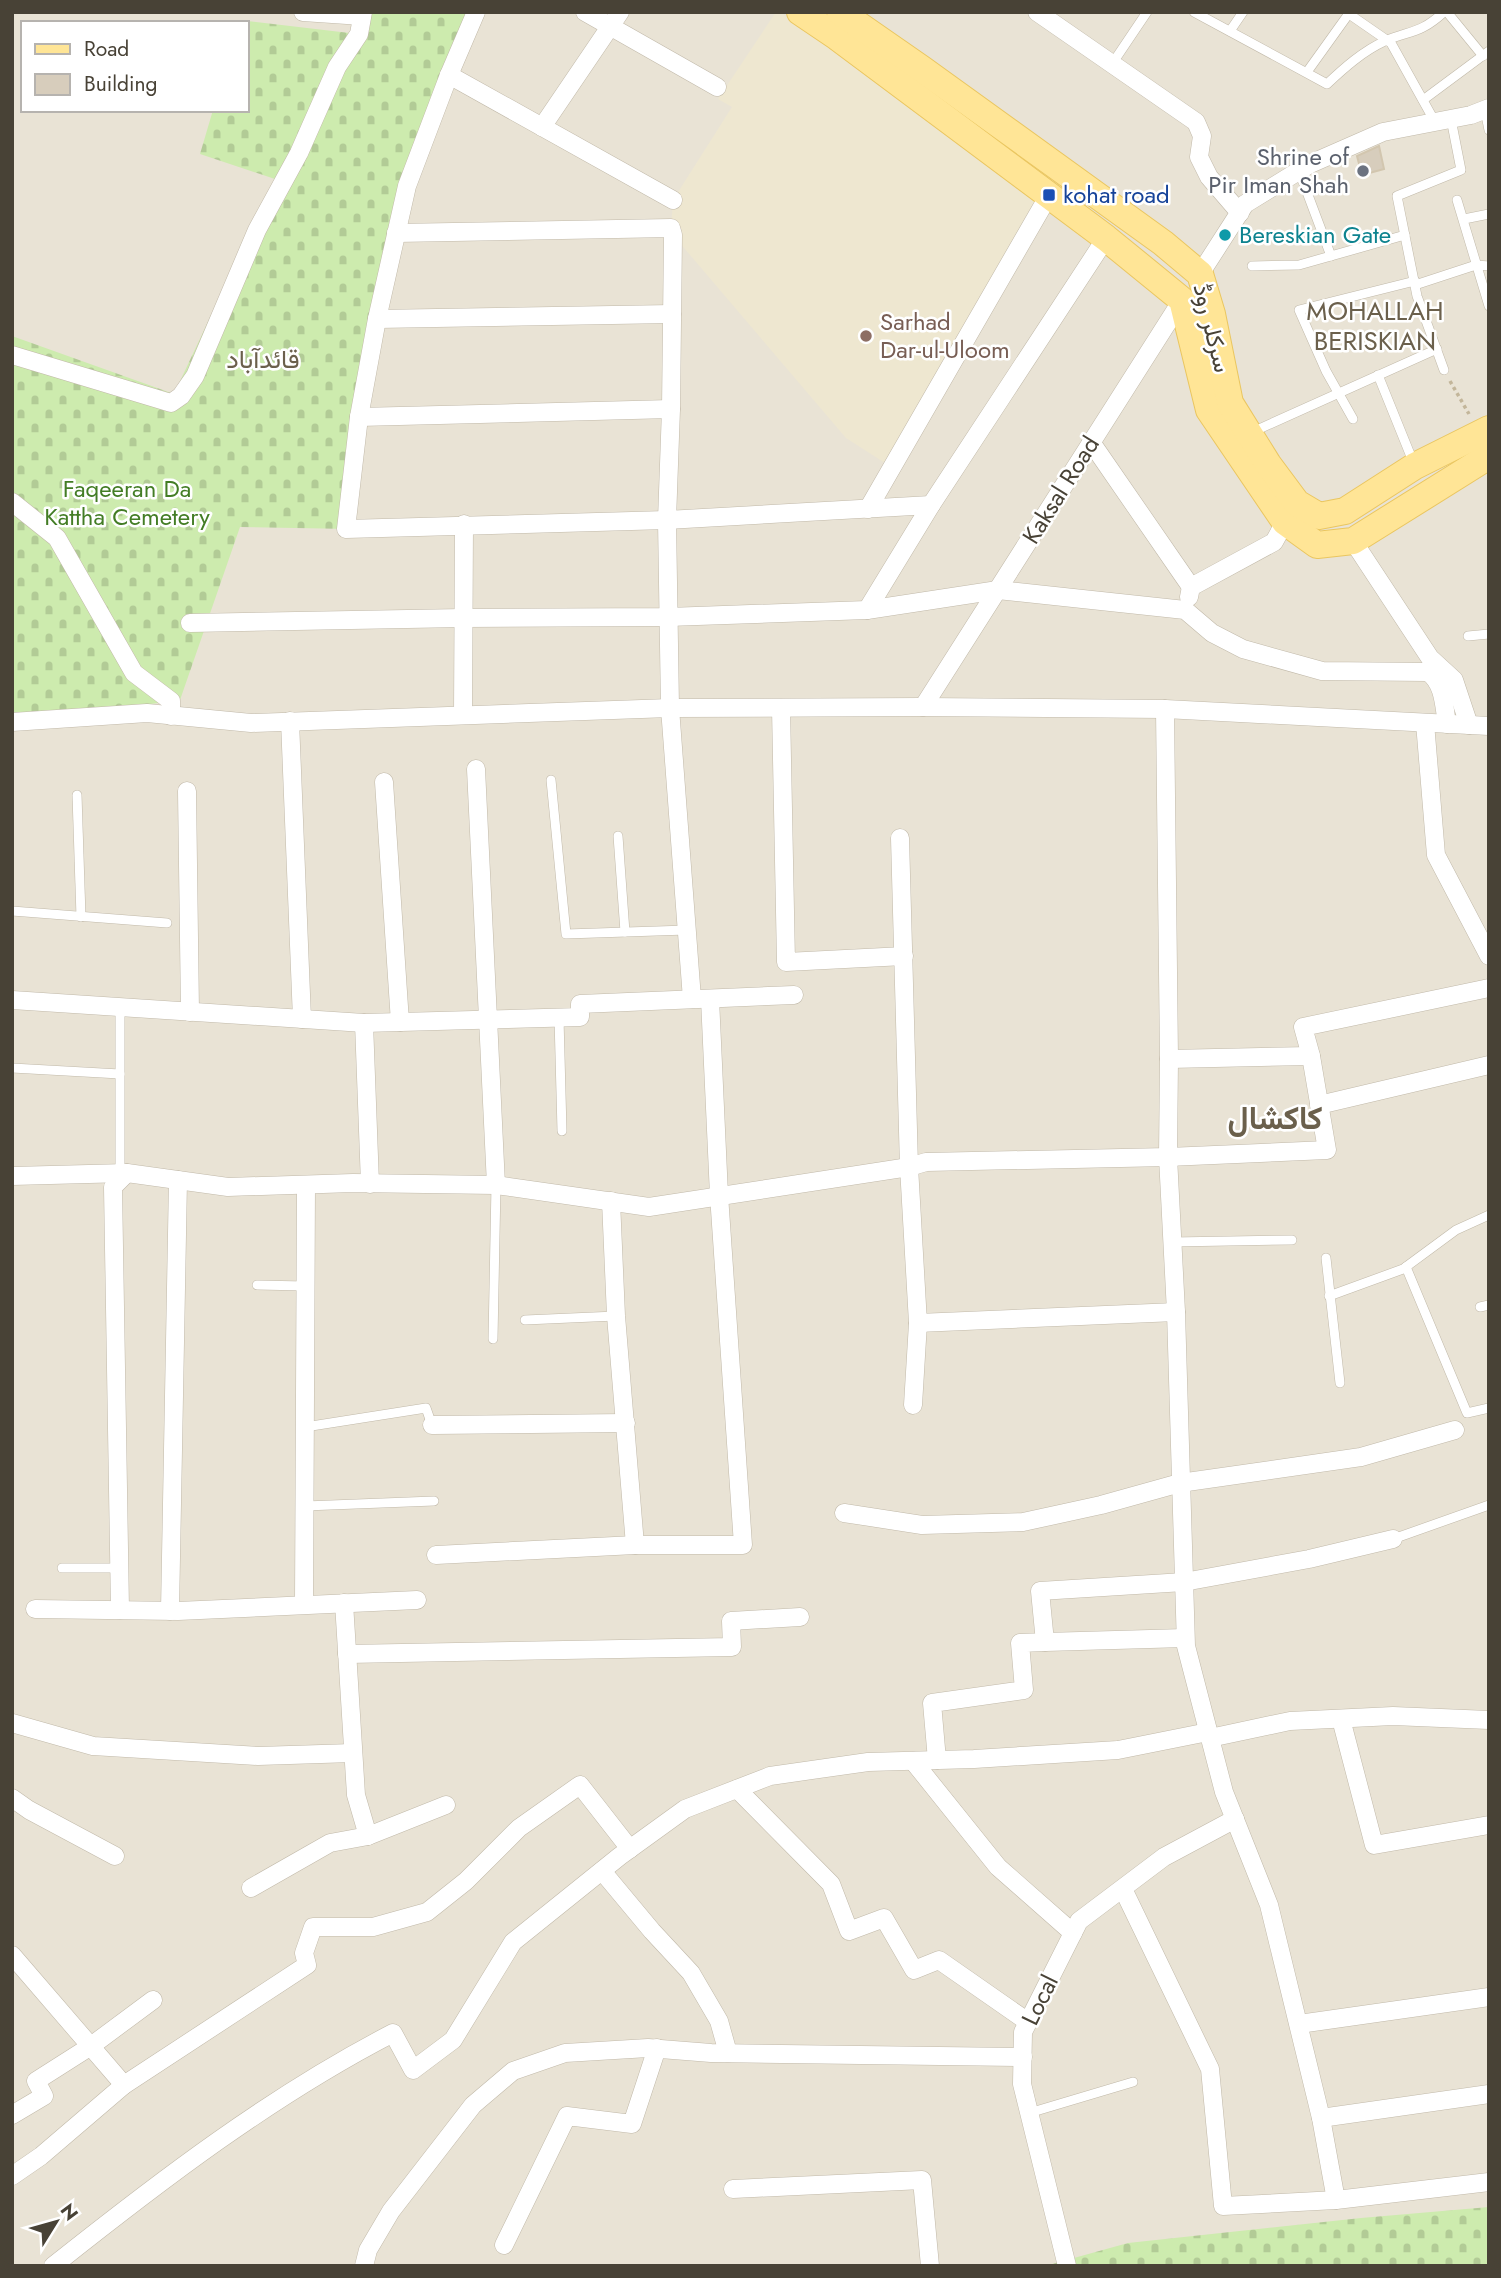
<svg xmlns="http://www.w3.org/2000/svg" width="1501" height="2278" viewBox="0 0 1501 2278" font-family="Jost,Vazirmatn,sans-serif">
<defs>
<pattern id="cemetery-stones" width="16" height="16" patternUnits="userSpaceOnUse" patternTransform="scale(1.75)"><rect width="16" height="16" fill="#cdebae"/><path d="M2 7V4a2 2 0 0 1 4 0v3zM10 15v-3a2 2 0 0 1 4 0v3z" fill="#b2cb96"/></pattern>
</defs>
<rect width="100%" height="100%" fill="#f4f1e7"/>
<!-- residential -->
<path fill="#e9e3d5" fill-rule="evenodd" d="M12 12H1489V2266H12ZM23 23H247V110H23Z"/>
<!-- education -->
<polygon fill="#eee7d0" points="776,12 780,12 903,100 1045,205 899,472 846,438 673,235 671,228 673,200 732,107 718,99"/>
<!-- cemetery -->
<g fill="url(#cemetery-stones)">
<polygon points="363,12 476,12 434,115 359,417 350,529 240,527 180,700 12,723 12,336 174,394 275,179 200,154 213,110 247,110 247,23 238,23 239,20 358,34"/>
<polygon points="1489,2207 1489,2266 1045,2266 1128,2243 1361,2218"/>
</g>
<!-- building -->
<polygon fill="#d7cdbc" stroke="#d2c6af" stroke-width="2" points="1379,146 1384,169 1362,175 1357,156"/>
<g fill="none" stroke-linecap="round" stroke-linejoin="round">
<defs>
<g id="lane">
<path d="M1194 12 1327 84C1344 68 1363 51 1385 41 1411 30 1420 34 1444 12"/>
<polyline points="1447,12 1483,56"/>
<polyline points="1349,14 1391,43 1435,122"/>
<polyline points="1230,31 1243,12"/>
<polyline points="1112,64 1147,12"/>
<polyline points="1307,72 1350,12"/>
<polyline points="1423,100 1489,51"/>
<polyline points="1485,110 1489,130"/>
<polyline points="1299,171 1331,256"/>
<polyline points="1457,200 1489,306"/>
<polyline points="1464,219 1489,214"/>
<polyline points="1252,266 1299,265 1405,235"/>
<polyline points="1415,285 1476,265 1489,266"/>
<polyline points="1444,370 1417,296 1397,196 1461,170 1451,119"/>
<polyline points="1378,375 1414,464"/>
<polyline points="1353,419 1326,371 1299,310 1415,281"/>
<polyline points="1250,433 1437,349"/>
<polyline points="1468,636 1489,634"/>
<polyline points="551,780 566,934 687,930"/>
<polyline points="77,795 81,917"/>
<polyline points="618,836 625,932"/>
<polyline points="12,911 167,923"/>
<polyline points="559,1018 562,1131"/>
<polyline points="12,1068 120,1074"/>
<polyline points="120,1173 120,1007"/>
<polyline points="1173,1242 1292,1240"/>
<polyline points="1326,1258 1340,1383"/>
<polyline points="1406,1267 1467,1413 1489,1408"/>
<polyline points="257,1285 305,1286"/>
<polyline points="1329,1296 1403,1269 1456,1230 1489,1215"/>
<polyline points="1480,1307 1489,1305"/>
<polyline points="525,1320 616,1316"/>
<polyline points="493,1339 496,1185"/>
<polyline points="305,1427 426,1408 432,1425"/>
<polyline points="305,1506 434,1501"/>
<polyline points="1393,1539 1489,1505"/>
<polyline points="62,1568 119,1568"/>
<polyline points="1029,2113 1133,2082"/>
</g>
<g id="street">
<polyline points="303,12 362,16"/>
<polyline points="476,12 449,75 407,186 377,319 359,417 346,529 667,520 931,505"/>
<polyline points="585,12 717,87"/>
<polyline points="1037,12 1196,122 1202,136 1199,157 1209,177 1240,213"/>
<polyline points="449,75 673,200"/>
<polyline points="542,127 620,12"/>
<polyline points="396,233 671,228 673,235 671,409 667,520 670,708 692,999"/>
<polyline points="1200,274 1245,204 1310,164 1383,132 1471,115 1489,108"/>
<polyline points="377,319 672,314"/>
<polyline points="12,355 171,403 181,396 195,376 257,230 299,153 337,67 359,34 363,12"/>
<polyline points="359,417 671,409"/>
<polyline points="1091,442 1191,587"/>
<polyline points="12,502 57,538 134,673 171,701 171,716"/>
<polyline points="868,509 1049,195"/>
<polyline points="1353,541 1430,658 1454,680 1469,725"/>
<polyline points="1189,597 1191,587 1274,542 1285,522"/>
<polyline points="867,610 931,505 1106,238"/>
<path d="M190 623 463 618 668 617 867 610 998 590 1185 610 1212 633 1243 649 1322 671 1428 672C1444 683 1444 706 1447 724"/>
<polyline points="923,707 1182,300"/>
<polyline points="781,708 786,962 904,956"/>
<polyline points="1165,709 1169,1059 1168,1157 1176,1312 1186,1646 1224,1792 1269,1905 1321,2118 1336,2200"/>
<polyline points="463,715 464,524"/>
<polyline points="290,721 302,1019"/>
<polyline points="12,722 147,713 251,723 670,708 923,707 1165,709 1489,726"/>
<polyline points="1425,723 1436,855 1489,956"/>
<polyline points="476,769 496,1185"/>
<polyline points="384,782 400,1022"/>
<polyline points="187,791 190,1012"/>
<polyline points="900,838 909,1167 918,1323 913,1405"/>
<polyline points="12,1000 364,1023 580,1017 580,1004 794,995"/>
<polyline points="364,1023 370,1184"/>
<polyline points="1169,1059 1311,1056"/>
<polyline points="1319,1105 1489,1065"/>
<polyline points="12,1176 127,1173 228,1187 353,1183 496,1185 649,1207 909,1167 926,1162 1168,1157 1327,1150 1311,1056 1303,1027 1489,988"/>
<polyline points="611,1201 616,1316 635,1545"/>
<polyline points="918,1323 1176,1312"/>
<polyline points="432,1425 626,1423"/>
<polyline points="844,1513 922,1525 1023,1522 1101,1505 1180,1483 1361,1457 1455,1430"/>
<polyline points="436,1555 635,1545 743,1545 719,1195 710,999"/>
<polyline points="344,1603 356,1795 368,1836"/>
<polyline points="304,1604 306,1185"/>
<polyline points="35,1609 178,1611 417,1600"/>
<polyline points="120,1610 113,1187 127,1173"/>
<polyline points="170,1611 178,1180"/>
<polyline points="1045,1642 1185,1638"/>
<polyline points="347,1654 732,1647 731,1621 800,1617"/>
<polyline points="1341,1719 1374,1845 1489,1825"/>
<polyline points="12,1723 93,1746 258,1756 353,1753"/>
<polyline points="1210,1738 1290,1721 1393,1716 1489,1720"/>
<polyline points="937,1760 932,1703 1024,1690 1020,1643 1045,1642 1040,1591 1184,1582 1309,1559 1393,1539"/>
<polyline points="913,1761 998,1867 1073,1933"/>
<polyline points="737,1789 831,1884 849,1931 884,1918 914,1970 939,1960 1028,2022"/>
<polyline points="12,1798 29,1810 115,1856"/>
<polyline points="602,1871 652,1931 691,1973 719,2021 728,2053"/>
<polyline points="251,1888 330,1843 368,1836 446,1805"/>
<polyline points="1123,1889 1210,2069 1223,2206 1336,2200 1489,2182"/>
<polyline points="12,1955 124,2085"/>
<polyline points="1299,2024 1489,1997"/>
<polyline points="12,2115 44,2096 36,2081 91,2046 153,2000"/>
<polyline points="1321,2118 1489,2094"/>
<polyline points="12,2176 41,2156 124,2085 307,1965 304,1953 313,1927 373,1927 427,1912 466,1881 519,1828 580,1785 630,1849"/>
<polyline points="733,2189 922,2180 930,2266"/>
<polyline points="504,2245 567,2116 632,2124 657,2048"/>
<path d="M53 2266C160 2181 271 2096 393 2033L413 2070 453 2040 513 1942 620 1856 685 1809 770 1776 868 1762 974 1759 1118 1750 1208 1732"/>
<polyline points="364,2266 368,2250 391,2211 473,2105 513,2071 565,2053 648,2048 711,2053 1023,2057"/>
<polyline points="1067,2266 1022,2084 1023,2032 1079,1921 1164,1857 1235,1819"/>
</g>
<g id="primary">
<polyline points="800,12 837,37 1106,238 1182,300 1209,410 1285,522 1317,545 1353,541 1489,456"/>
<polyline points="840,12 922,69 1163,243 1200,274 1212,314 1230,403 1268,464 1297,503 1319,516 1345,511 1415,466 1489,429"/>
</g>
</defs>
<!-- lane casing -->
<use href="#lane" stroke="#c1b9a9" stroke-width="10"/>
<!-- street casing -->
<use href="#street" stroke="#c1b9a9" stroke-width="19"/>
<!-- primary casing -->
<use href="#primary" stroke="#eac660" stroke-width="28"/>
<!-- path -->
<polyline stroke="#c3b69a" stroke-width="3.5" stroke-dasharray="3.5 3.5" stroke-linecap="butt" points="1450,381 1469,414"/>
<!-- lane -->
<use href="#lane" stroke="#fff" stroke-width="9"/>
<!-- street -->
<use href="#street" stroke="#fff" stroke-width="18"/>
<!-- primary -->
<use href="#primary" stroke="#ffe596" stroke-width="26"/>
</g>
<!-- markers -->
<circle fill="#6b7280" stroke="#fff" stroke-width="2.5" cx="1363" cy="171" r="7"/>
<rect fill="#1a4fb4" stroke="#fff" stroke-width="2.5" x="1042" y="188" width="14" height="14" rx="3.5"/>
<circle fill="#0f9aa8" stroke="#fff" stroke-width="2.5" cx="1225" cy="235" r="7"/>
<circle fill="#8d6e63" stroke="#fff" stroke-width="2.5" cx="866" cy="336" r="7"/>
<g text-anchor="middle" stroke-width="5" stroke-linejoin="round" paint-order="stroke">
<!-- worship labels -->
<g font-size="24" fill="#5b616d" stroke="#fff" text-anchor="end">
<text x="1349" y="165">Shrine of<tspan x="1349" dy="28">Pir Iman Shah</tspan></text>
</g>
<!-- transit labels -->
<g font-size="24" fill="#164399" stroke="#fff" text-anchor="start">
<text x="1063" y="203">kohat road</text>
</g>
<!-- culture labels -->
<g font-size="24" fill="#0d838f" stroke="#fff" text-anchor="start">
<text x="1239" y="243">Bereskian Gate</text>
</g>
<!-- education labels -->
<g font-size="24" fill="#785e54" stroke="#fff" text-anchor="start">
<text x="880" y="330">Sarhad<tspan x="880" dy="28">Dar-ul-Uloom</tspan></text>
</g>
<!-- street labels -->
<g font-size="24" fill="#484236" stroke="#fff">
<text transform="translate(1212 328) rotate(76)" y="8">سرکلر روڈ</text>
<text transform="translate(1061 490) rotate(-58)" y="8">Kaksal Road</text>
<text transform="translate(1040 2000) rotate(-64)" y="8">Local</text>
</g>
<!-- park labels -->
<g font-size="24" fill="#437d25" stroke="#fff">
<text x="127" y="497">Faqeeran Da<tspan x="127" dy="28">Kattha Cemetery</tspan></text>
</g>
<!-- neighbourhood labels -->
<g font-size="26" fill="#6b604c" stroke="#fff">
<text x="1375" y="320">MOHALLAH<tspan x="1375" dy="30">BERISKIAN</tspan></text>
<text x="263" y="368">قائدآباد</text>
</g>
<!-- district labels -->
<g font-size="32" font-weight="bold" fill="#6b604c" stroke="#fff">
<text x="1275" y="1129">کاکشال</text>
</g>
</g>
<!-- border -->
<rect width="1501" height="2278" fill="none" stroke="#484236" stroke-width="28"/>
<!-- legend -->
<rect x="21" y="21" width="228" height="91" fill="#ffffff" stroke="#b6b3af" stroke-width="2"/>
<rect x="35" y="44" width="35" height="10" fill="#ffe596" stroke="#b6b3af" stroke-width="2"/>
<text x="84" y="56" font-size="21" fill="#484236">Road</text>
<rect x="35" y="74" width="35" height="21" fill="#d7cdbc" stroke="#b6b3af" stroke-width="2"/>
<text x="84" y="91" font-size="21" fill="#484236">Building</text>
<!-- north arrow -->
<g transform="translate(56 2222) rotate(53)" stroke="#ffffff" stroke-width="5" paint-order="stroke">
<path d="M0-5L12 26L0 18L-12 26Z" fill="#484236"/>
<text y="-10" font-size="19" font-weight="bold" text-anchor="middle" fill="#484236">N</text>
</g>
</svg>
